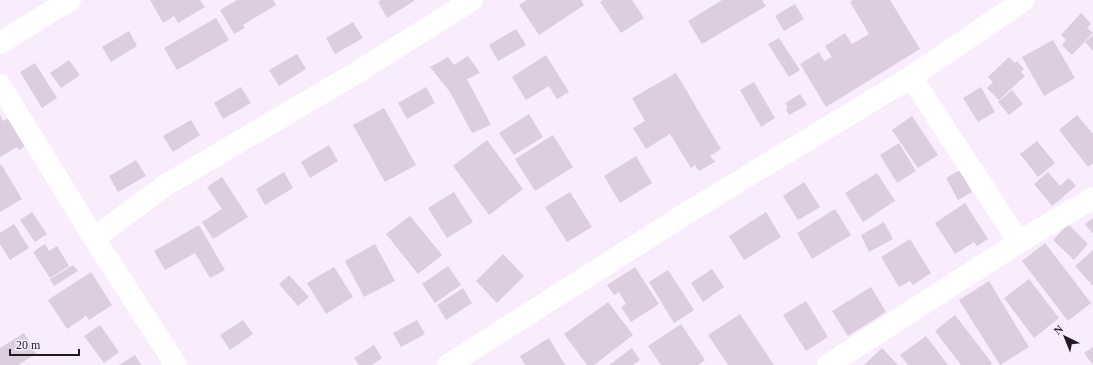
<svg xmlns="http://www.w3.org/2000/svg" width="1093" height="365" viewBox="0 0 1093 365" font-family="'Times New Roman',serif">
<rect width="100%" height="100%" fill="#f9ecfd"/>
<!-- building -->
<g fill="#dccedf">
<polygon points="150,0 200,0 205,7 178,23 174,16 163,23"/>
<polygon points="237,0 273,0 276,5 243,25 245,28 234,34 220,10"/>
<polygon points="381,0 414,0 414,1 387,18 378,2"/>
<polygon points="527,0 581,0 584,5 539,35 519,5"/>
<polygon points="603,0 632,0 644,18 621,33 600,2"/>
<polygon points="722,0 762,0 766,6 702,44 688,21"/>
<polygon points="853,0 890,0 920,49 826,107 800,64 819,52 824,61 832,57 825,46 845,33 852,44 869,34 850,2"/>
<polygon points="795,4 804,19 784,31 775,16"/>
<polygon points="1081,13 1091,24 1087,28 1093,33 1072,55 1062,45 1066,40 1061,35"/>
<polygon points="216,18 229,40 177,70 164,48"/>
<polygon points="353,22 363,38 335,54 326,38"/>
<polygon points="516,29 526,45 498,61 489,45"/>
<polygon points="129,31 137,46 111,62 102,47"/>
<polygon points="1093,35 1093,51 1085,42"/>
<polygon points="779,38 800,70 789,77 768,44"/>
<polygon points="1053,40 1075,78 1044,96 1022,57"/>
<polygon points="297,54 306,69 279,86 269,70"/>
<polygon points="546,55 569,92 557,99 549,86 526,100 512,77"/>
<polygon points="468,56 480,73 467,79 491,125 472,133 450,92 430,67 448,57 454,65"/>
<polygon points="1009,57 1015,63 1017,61 1024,69 1021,72 1025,76 999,100 987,88 993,82 988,77"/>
<polygon points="69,60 80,75 61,88 50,73"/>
<polygon points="35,63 57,98 42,108 20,72"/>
<polygon points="676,73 721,149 710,156 715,162 699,171 695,165 691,168 670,134 646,149 633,128 645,121 632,98"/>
<polygon points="754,82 775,118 761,127 740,90"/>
<polygon points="241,87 251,103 223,119 214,103"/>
<polygon points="426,87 435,103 407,119 398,103"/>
<polygon points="981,87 995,112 978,122 963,98"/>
<polygon points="1012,90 1023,104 1009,115 998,102"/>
<polygon points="800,94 807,105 789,115 786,109 788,108 785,103"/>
<polygon points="384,108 416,165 385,182 353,125"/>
<polygon points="529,114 543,137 514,155 499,133"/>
<polygon points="0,115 3,121 14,115 30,143 19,150 17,147 0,157"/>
<polygon points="1077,115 1093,134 1093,163 1088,167 1059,130"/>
<polygon points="912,116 938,155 918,168 892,130"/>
<polygon points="191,120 200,135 173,152 163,136"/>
<polygon points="553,135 573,167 535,191 515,159"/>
<polygon points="487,140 523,189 489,215 453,166"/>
<polygon points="1037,141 1055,163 1038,177 1020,154"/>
<polygon points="899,143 916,171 897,183 880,155"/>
<polygon points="329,145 338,161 310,178 301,162"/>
<polygon points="636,156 652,183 620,203 604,176"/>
<polygon points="136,160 146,176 118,192 109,176"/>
<polygon points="1,164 22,199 0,212 0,165"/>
<polygon points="960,170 972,192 958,200 946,178"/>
<polygon points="284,172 293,188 265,205 256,189"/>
<polygon points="1048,172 1060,186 1069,178 1076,186 1052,206 1034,184"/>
<polygon points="877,173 895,201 863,222 845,193"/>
<polygon points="222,177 248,217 213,239 202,222 222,209 207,187"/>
<polygon points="804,182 820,207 798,220 783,196"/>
<polygon points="454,192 473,222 447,238 428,208"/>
<polygon points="570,192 592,227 567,242 545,207"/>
<polygon points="965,203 988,239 977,246 974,242 955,254 935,223"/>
<polygon points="835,209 851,235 812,259 797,233"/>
<polygon points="32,212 47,234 35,242 20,220"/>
<polygon points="766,212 781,237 744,260 729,236"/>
<polygon points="410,216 442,255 418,274 386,234"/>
<polygon points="1093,218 1093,234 1085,224"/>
<polygon points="884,222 893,239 869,252 861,235"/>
<polygon points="14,224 29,248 10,260 0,244 0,233"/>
<polygon points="1068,224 1088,244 1074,260 1053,240"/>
<polygon points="199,225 225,270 210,278 195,253 165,270 154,251"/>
<polygon points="910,239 931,273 913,285 910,281 899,287 881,257"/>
<polygon points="1045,243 1091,303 1068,321 1022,261"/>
<polygon points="45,244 49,251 57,246 69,266 50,278 33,252"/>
<polygon points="375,244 395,281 364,297 345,261"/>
<polygon points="1093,250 1093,286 1075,266"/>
<polygon points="503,254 524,276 497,303 476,281"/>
<polygon points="73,265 78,271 54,286 50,279"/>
<polygon points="448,266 461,285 435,303 422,284"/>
<polygon points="334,267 353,297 326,314 307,283"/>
<polygon points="635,267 659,304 631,322 621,307 626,304 619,292 614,295 607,285"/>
<polygon points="712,269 724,287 703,302 691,283"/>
<polygon points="668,270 694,310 674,323 649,282"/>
<polygon points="91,272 112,305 89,320 86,316 67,329 48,300"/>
<polygon points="289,275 309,297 298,306 279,284"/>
<polygon points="1029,279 1059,318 1034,338 1004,298"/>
<polygon points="989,281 1029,347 1000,365 959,300"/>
<polygon points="871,287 886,312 848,336 832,311"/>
<polygon points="463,288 472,303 446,320 437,305"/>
<polygon points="806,301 828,337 806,351 783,315"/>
<polygon points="608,302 633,335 594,365 587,365 564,334"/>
<polygon points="740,314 774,365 728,365 708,335"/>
<polygon points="955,315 992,363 990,365 961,365 935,331"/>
<polygon points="243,320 253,334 230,350 220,335"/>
<polygon points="417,320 425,334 401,347 393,333"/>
<polygon points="681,324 705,360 698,365 661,365 648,346"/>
<polygon points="100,325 119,352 104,363 84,336"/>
<polygon points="24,333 36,354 18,365 0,365 0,348"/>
<polygon points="926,336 948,365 908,365 900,355"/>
<polygon points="549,338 565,365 525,365 520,356"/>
<polygon points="374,345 382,358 372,365 359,365 354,358"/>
<polygon points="1093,347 1093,365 1084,353"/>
<polygon points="632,348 640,360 633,365 609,365"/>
<polygon points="882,348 898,365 864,365"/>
<polygon points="135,355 141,365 119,365"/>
</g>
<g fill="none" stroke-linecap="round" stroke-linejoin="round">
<!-- minor -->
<g stroke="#fff" stroke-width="22">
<polyline points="0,43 70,0"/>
<polyline points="911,77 1019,242"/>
<polyline points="0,85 94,238 176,365"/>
<polyline points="94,238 166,185 356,73 472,0"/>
<polyline points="448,365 687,213 911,77 1024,0"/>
<polyline points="828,365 1019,242 1093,198"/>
</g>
</g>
<!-- north arrow -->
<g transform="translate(1065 337) rotate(317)" stroke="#f9ecfd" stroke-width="3" paint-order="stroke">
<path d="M0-3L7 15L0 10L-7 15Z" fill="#201b21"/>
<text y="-6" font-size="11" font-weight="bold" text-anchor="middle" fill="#201b21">N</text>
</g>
<!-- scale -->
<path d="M10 349v6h69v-6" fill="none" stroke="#201b21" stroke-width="2"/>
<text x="16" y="349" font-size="12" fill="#201b21" stroke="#f9ecfd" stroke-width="3" paint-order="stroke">20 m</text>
</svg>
